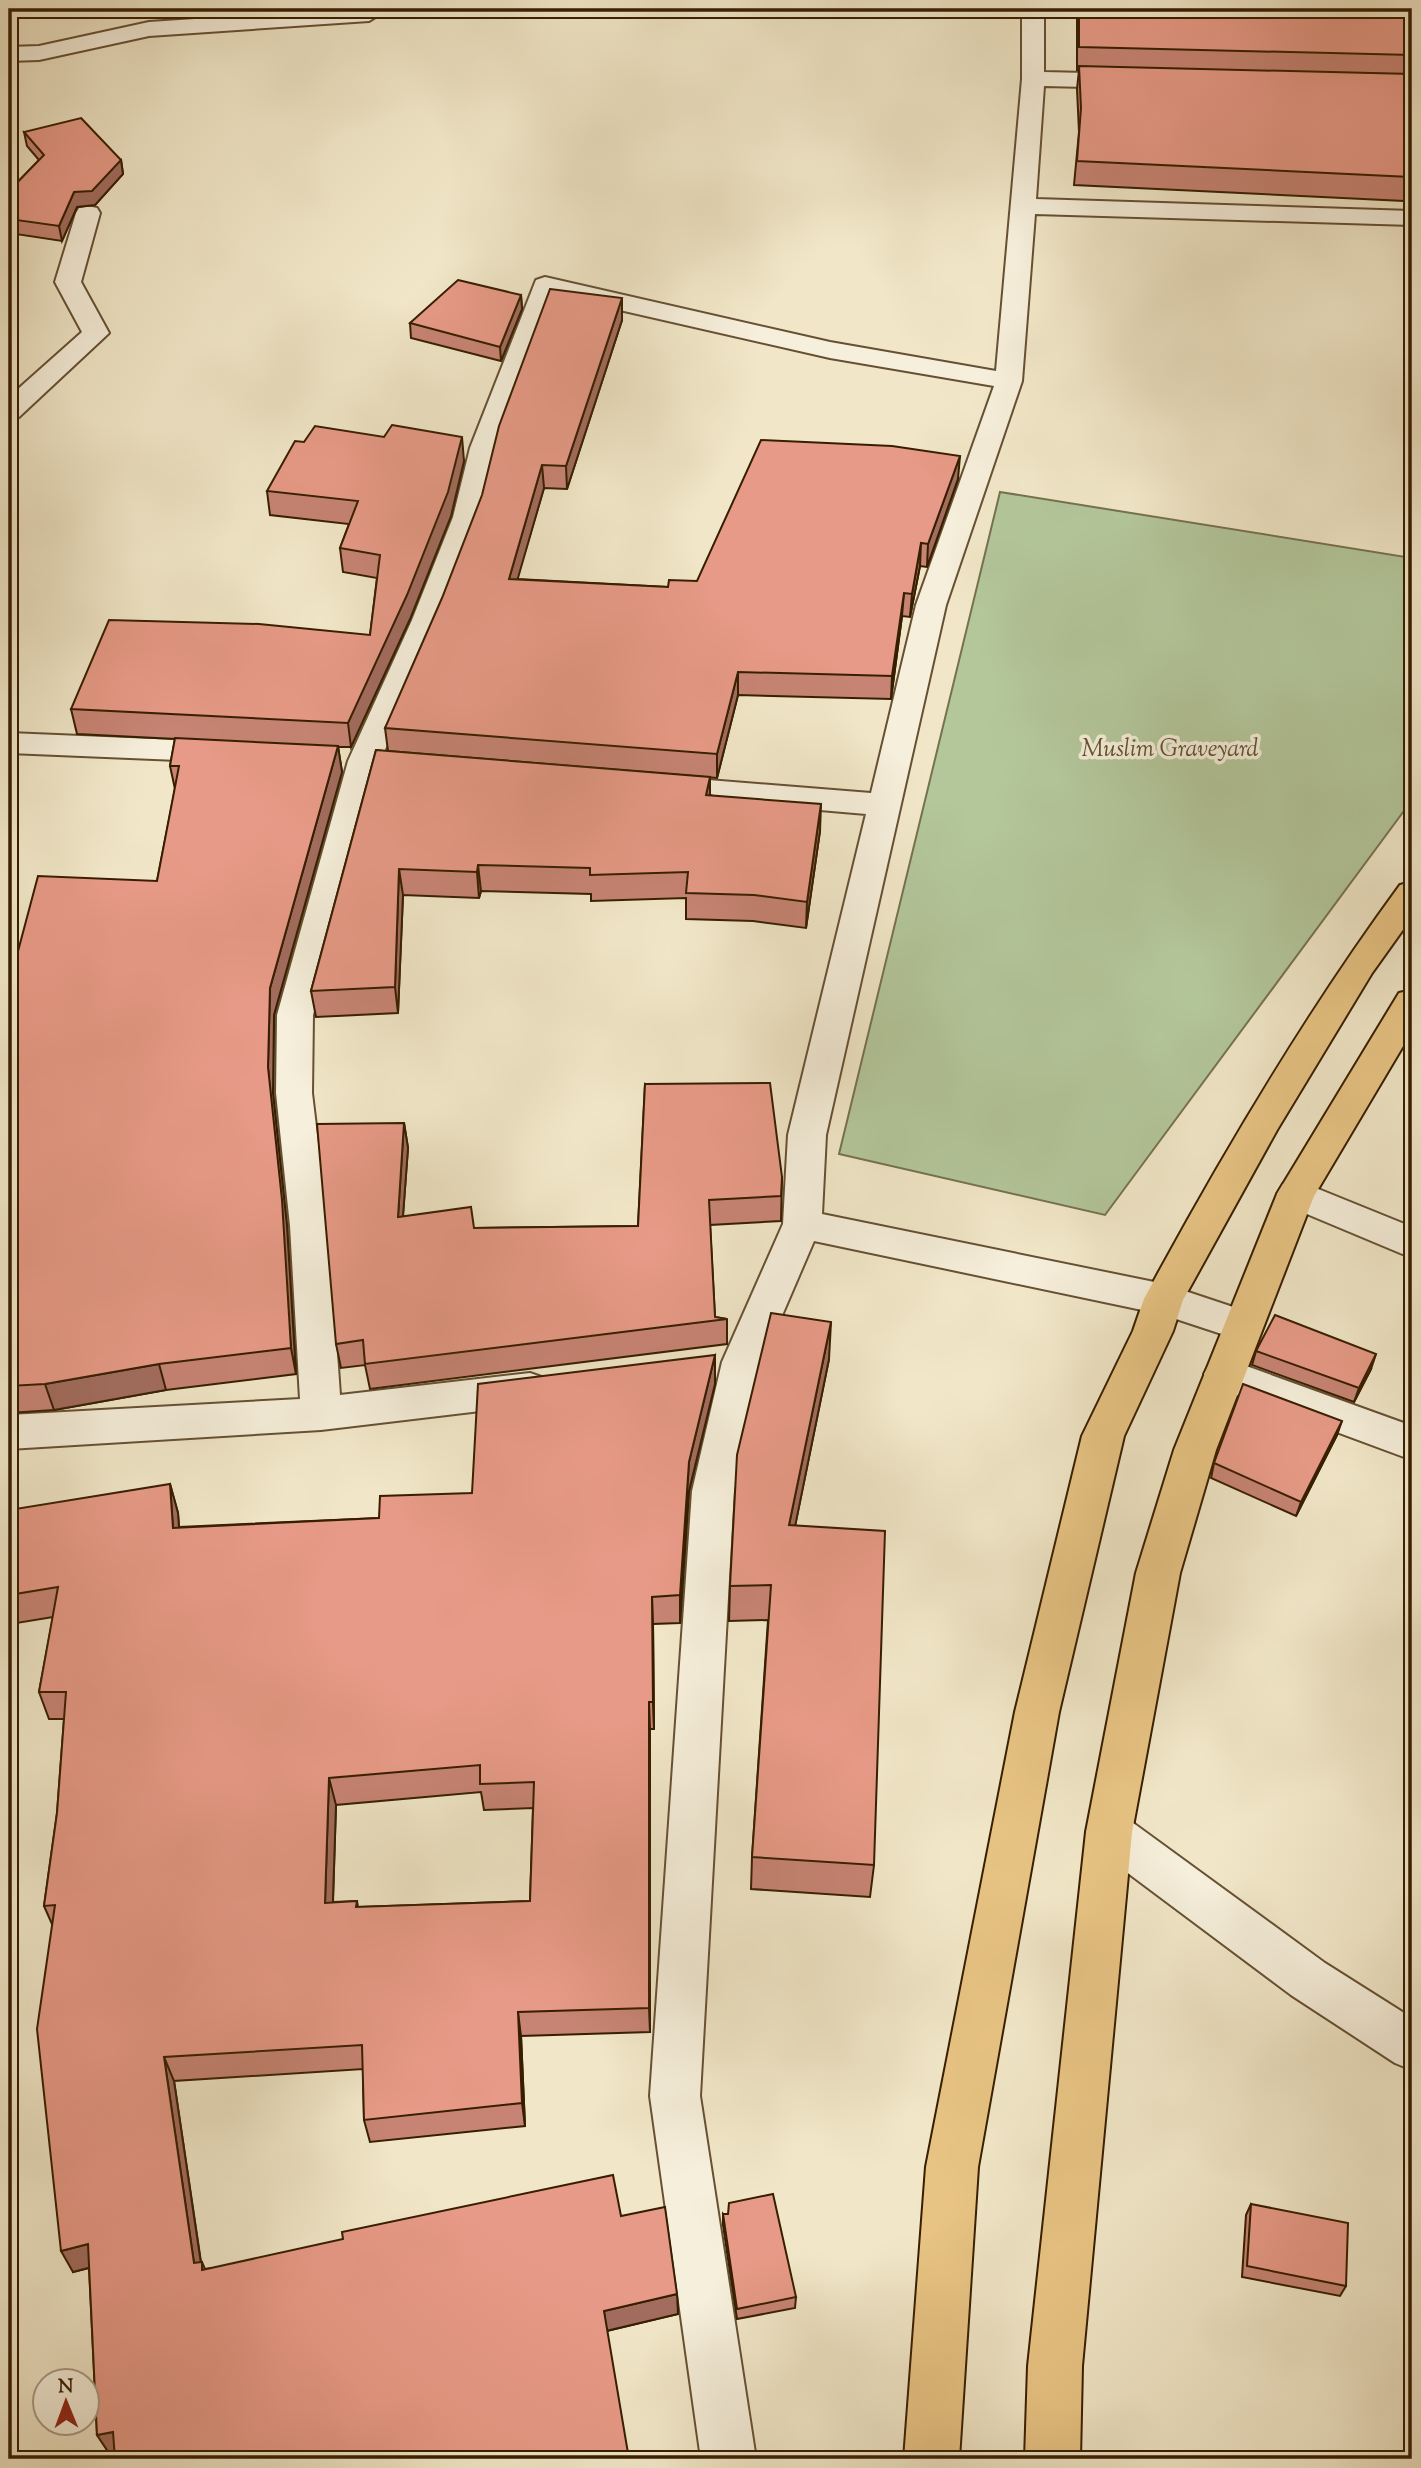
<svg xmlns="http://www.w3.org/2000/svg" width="1421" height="2468" viewBox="0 0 1421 2468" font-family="'Sorts Mill Goudy',serif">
<rect width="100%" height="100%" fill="#f1e7c8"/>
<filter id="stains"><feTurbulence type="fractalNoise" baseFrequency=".00286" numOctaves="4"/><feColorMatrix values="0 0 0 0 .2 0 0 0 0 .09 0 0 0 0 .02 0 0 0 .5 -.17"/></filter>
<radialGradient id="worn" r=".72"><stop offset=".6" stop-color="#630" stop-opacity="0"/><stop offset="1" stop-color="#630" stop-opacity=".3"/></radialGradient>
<!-- green -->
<polygon fill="#b3c79b" stroke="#75724e" stroke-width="2" points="1000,492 1412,558 1412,800 1105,1215 839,1154"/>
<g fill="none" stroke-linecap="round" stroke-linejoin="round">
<defs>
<g id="street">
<polygon points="349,9 388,9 369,21 149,36 39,60 9,61 9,47 39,46 149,22"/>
<polygon points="1022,9 1044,9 1044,72 1128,74 1139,81 1128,88 1044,86 1036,199 1412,211 1412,225 1035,214 1022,381 946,605 826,1135 822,1214 1164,1284 1257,1315 1263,1326 1257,1337 1243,1341 1161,1314 814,1241 762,1362 734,1491 700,2096 756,2459 701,2459 650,2096 692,1491 722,1362 783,1224 788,1135 866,814 659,796 648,793 643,786 648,779 659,776 871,793 916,605 994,386 830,358 554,295 498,448 481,517 442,620 380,761 313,1015 312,1093 328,1226 340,1395 530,1373 544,1378 550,1389 544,1400 530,1405 321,1430 9,1449 9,1415 300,1399 290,1226 276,1093 277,1015 348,761 412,620 453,517 470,448 536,280 545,277 830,342 996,371 1022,79"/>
<polygon points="88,206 97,208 100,213 81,282 109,333 19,417 9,419 9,397 82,332 55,282 76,213 79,208"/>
<polygon points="9,733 226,742 237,745 242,752 237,759 226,762 9,753"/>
<polygon points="1296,1180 1412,1227 1412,1258 1283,1204 1277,1194 1283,1184"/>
<polygon points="1224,1358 1412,1426 1412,1460 1210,1385 1204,1374 1210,1363"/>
<polygon points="1109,1811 1125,1817 1325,1963 1412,2018 1412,2070 1395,2063 1291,1995 1093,1847 1086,1832 1093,1817"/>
</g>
<g id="highway">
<path d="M1412 882V917L1372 973 1277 1130 1183 1300 1173 1331 1124 1436 1059 1712 978 2167 959 2459H904L926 2167 1015 1712 1082 1436 1133 1331 1144 1299C1221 1156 1304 1016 1400 885Z"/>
<polygon points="1412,990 1412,1031 1314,1196 1216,1450 1180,1573 1132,1832 1082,2366 1080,2459 1025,2459 1028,2366 1086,1832 1136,1573 1174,1450 1277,1194 1399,993"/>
</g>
</defs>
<!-- street casing -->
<use href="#street" stroke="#665033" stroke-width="4"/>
<!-- highway casing -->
<use href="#highway" stroke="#371e01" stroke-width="4"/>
<!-- street -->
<use href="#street" fill="#f6efdb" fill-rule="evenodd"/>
<!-- highway -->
<use href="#highway" fill="#e8c484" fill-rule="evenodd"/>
</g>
<!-- wall -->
<g fill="#c78474" stroke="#371e01" stroke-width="2" fill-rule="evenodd">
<polygon points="1077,9 1412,9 1412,208 1405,207 1404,201 1074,185 1079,132 1077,89 1079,70 1077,70"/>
<polygon points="24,132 121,160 123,174 95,205 77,207 62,241 9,233 9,191 39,160 27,146"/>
<polygon points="521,295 522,309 501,361 411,338 410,323"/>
<polygon points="622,298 622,320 567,489 544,488 517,579 668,587 697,581 958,479 927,567 920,566 910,617 902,616 891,699 738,695 717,778 388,751 385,728"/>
<polygon points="464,461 451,516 410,619 351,747 338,747 342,772 274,1015 273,1093 287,1226 296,1374 166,1390 54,1410 9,1413 9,985 157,881 175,789 170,766 175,739 77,734 71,709 370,635 377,578 343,572 340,548 349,524 270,515 267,491"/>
<polygon points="376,750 710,795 820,831 806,928 753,921 686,919 686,898 591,901 591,894 481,891 479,898 403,895 398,1013 316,1017 311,991"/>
<polygon points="645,1084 782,1177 781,1221 710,1225 715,1317 727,1319 727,1344 370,1389 365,1365 341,1368 336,1344 404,1123 408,1148 403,1216 474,1228 638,1226"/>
<polygon points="1256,1351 1371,1369 1354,1402 1252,1365"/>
<path d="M715 1355V1384L689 1491 680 1623 653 1624 654 1729H650V2032L521 2036 525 2126 370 2142 364 2120 363 2069 174 2081 201 2262H202L205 2269 621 2216 677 2294 678 2314 607 2331 109 2453 97 2435 89 2268 73 2272 52 1924 44 1906 57 1813 64 1719H49L39 1692 53 1617 17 1623 9 1602V1595L170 1484 178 1513 179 1527 379 1518 472 1493ZM481 1792 484 1810 533 1808 530 1901 358 1907 357 1901 333 1902 336 1805Z"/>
<polygon points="829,1359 795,1526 874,1865 870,1897 751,1889 752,1857 768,1620 729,1621 730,1586"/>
<polygon points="1337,1435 1296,1516 1211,1478 1214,1463"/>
<polygon points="1412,2143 1412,2209 1406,2208"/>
<polygon points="1251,2204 1346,2286 1340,2296 1242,2277 1246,2215"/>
<polygon points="723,2214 796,2297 795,2308 737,2319 723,2225"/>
</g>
<!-- shaded-wall -->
<g fill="#a26c5e" stroke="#371e01" stroke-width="2">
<polygon points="121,160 123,174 95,205 77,207 62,241 59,226 74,192"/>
<polygon points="521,295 522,309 501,361 500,347"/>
<polygon points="622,298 622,320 567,489 566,466"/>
<polygon points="462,437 464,461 451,516 410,619 351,747 348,723"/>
<polygon points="960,456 958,479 927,567 928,544"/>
<polygon points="542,465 544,488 511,602 509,579"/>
<polygon points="921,543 920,566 910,617 912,594"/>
<polygon points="904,593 902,616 891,699 892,676"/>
<polygon points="738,672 738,695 717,778 717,754"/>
<polygon points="338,746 342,772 274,1015 273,1093 287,1226 296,1374 291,1348 268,1067 270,988"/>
<polygon points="710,777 710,804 706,795"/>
<polygon points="821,804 820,831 806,928 807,902"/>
<polygon points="478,865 481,891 479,898 477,872"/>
<polygon points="399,869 403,895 398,1013 395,987"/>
<polygon points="404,1123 408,1148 401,1242 398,1217"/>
<polygon points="831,1322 829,1359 788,1561 789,1525"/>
<polygon points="1376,1354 1371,1369 1354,1402 1359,1388"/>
<polygon points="715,1355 715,1384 689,1491 680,1623 680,1595 689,1462"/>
<polygon points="159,1364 166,1390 54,1410 45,1384"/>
<polygon points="1342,1421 1337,1435 1296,1516 1301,1502"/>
<polygon points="170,1484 178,1513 181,1556 173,1528"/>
<polygon points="652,1597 653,1624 654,1729 653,1702"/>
<polygon points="649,1702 650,1729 650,2032 649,2008"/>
<polygon points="329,1778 336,1805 332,1928 325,1903"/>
<polygon points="518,2012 521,2036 525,2126 522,2103"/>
<polygon points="164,2057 174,2081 204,2284 194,2263"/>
<polygon points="88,2244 99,2265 73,2272 61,2251"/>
<polygon points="677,2294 678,2314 606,2331 604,2311"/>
<polygon points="113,2432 125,2450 109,2453 97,2435"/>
</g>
<!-- building -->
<g fill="#e79a87" stroke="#371e01" stroke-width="2" fill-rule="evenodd">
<polygon points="1079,9 1412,9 1412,55 1079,47"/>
<polygon points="1079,66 1412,74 1412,183 1411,183 1410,177 1077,161 1081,108"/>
<polygon points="81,118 121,160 92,191 74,192 59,226 9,219 9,191 44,155 24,132"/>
<polygon points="458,280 521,295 500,347 410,323"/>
<polygon points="550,289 622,298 566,466 542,465 509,579 668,587 669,580 697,581 761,440 892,446 960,456 928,544 921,543 912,594 904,593 892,676 738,672 717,754 385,728 442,598 482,495 499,426"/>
<polygon points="392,425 462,437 448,492 407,595 348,723 71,709 109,620 259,624 370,635 380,555 340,548 358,501 267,491 295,441 304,442 315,426 384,437"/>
<polygon points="175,738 338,746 270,988 268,1067 282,1200 291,1348 159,1364 45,1384 9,1386 9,985 38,876 157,881 179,766 170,766"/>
<polygon points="376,750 710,777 706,795 821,804 807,902 754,895 686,893 688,872 590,875 590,868 478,865 477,872 399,869 395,987 311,991"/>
<polygon points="770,1083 782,1177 781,1196 709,1200 715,1317 727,1319 365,1364 363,1340 336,1344 317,1124 404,1123 398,1217 471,1207 474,1228 638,1226 645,1084"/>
<polygon points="771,1313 831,1322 789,1525 885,1531 874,1865 752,1857 771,1585 730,1586 737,1455"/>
<polygon points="1275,1315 1376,1354 1359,1388 1256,1351"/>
<path d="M715 1355 689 1462 680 1595 652 1597 653 1702H649V2008L518 2012 522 2103 364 2120 362 2045 164 2057 194 2263 202 2262V2270L343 2239 342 2232 613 2175 621 2216 665 2207 677 2294 604 2311 629 2459H115L113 2432 97 2435 88 2244 61 2251 37 2029 55 1905 44 1906 57 1813 66 1692H39L58 1587 9 1595V1510L170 1484 173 1528 379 1518 380 1496 472 1493 478 1384ZM480 1765V1784L534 1782 530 1901 356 1907 357 1901 325 1903 329 1778Z"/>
<polygon points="1243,1384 1342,1421 1301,1502 1214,1463"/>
<polygon points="773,2194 796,2297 737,2309 723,2214 728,2214 729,2203"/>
<polygon points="1251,2204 1348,2223 1346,2286 1247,2266"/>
</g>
<g text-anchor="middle" stroke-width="7" stroke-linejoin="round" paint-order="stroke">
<!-- park labels -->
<g font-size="24" font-style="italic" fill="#5c512f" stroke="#f6efdb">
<text x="1170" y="756">Muslim Graveyard</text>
</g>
</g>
<!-- margin -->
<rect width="1421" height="2468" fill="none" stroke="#f1e7c8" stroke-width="35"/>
<rect x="10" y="10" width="1400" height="2447" fill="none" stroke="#371e01" stroke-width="3.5"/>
<rect x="18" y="18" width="1386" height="2433" fill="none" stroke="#371e01" stroke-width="2"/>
<!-- north arrow -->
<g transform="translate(66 2402) rotate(359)"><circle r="33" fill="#f6efdb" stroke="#aa9b84" stroke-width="2"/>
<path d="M0-5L12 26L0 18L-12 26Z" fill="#8f2418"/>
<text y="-10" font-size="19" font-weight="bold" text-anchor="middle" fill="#371e01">N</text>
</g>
<rect width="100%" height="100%" filter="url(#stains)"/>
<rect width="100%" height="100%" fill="url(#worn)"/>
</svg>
